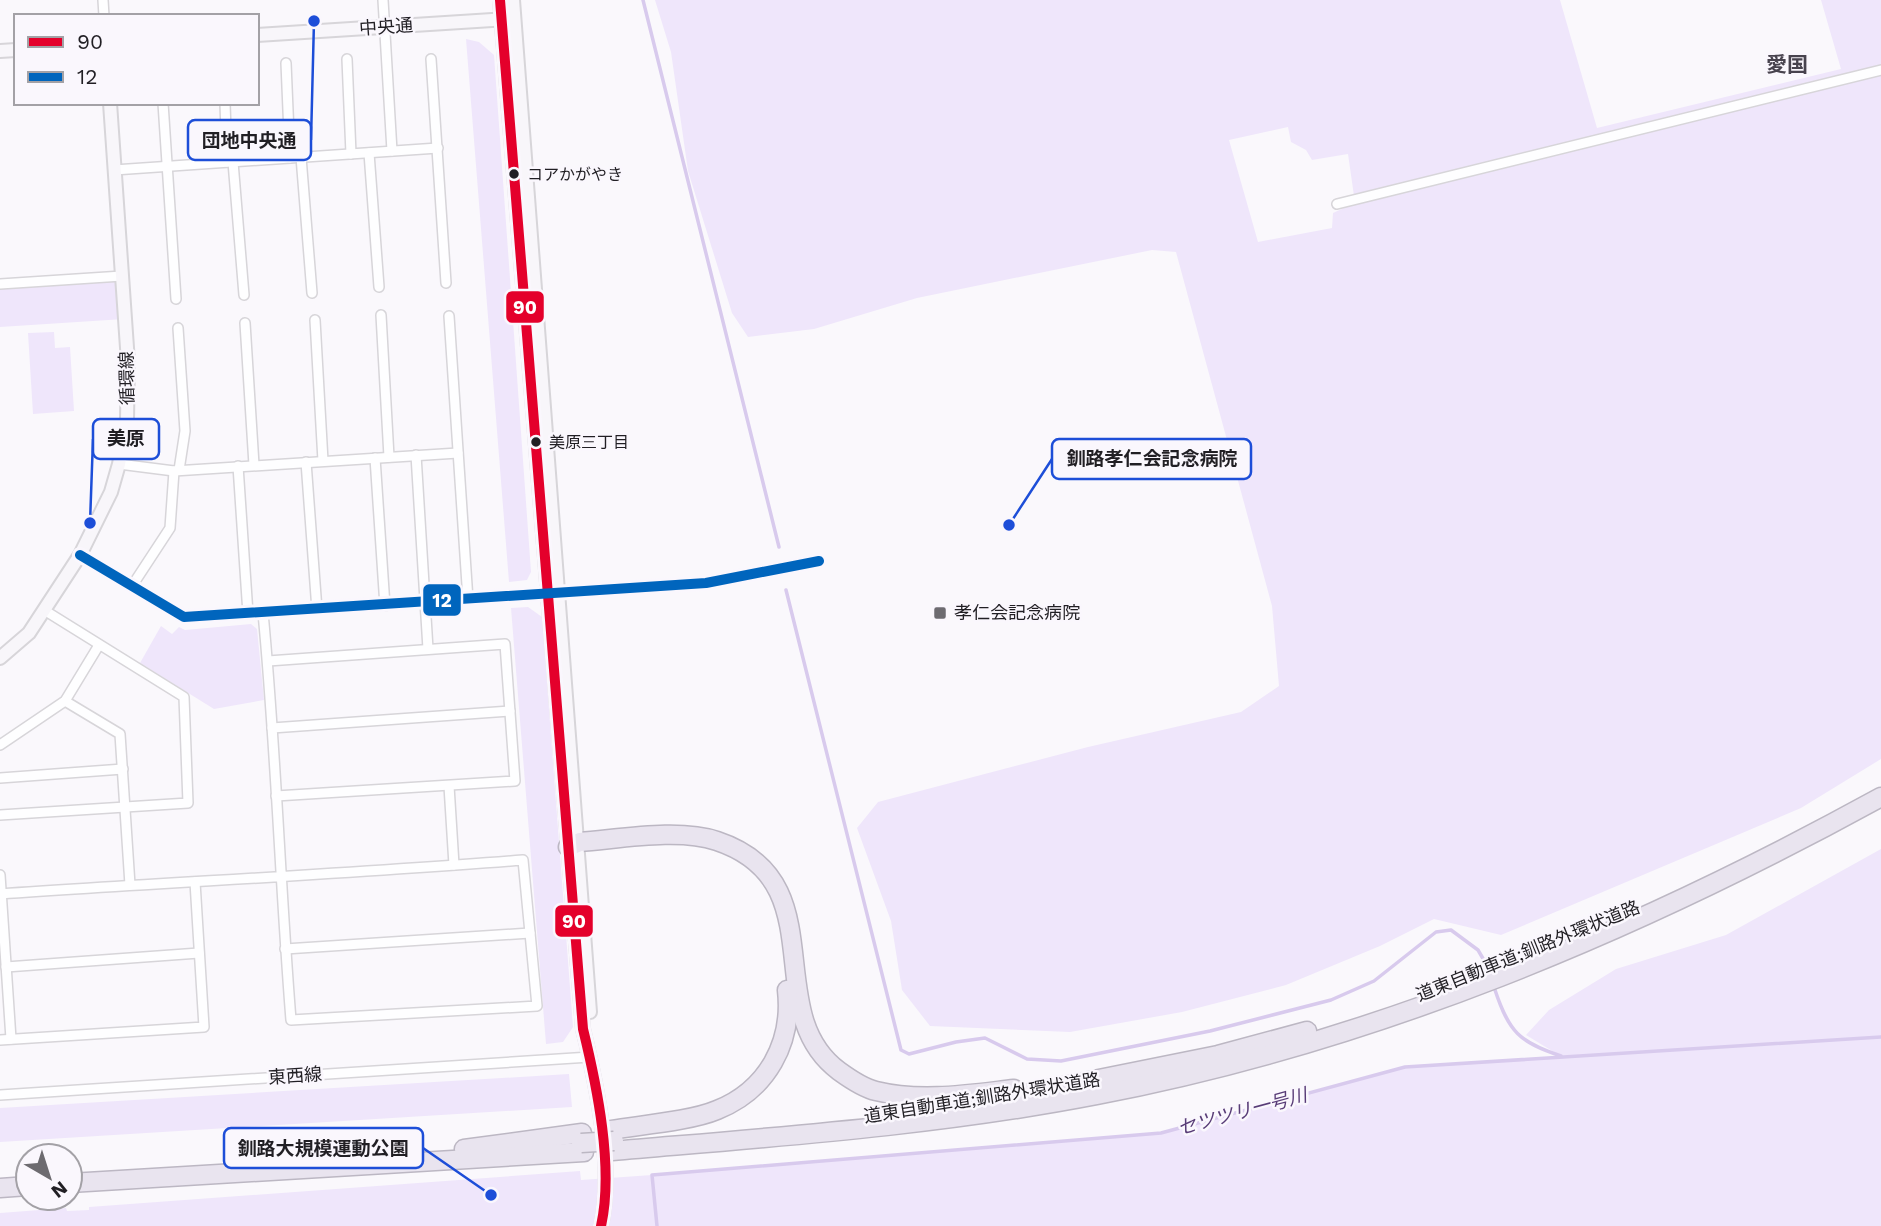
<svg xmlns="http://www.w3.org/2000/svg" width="1881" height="1226" viewBox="0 0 1881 1226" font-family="'Work Sans','Noto Sans JP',sans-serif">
<rect width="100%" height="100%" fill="#faf8fc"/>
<!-- green -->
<g fill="#efe6fb" fill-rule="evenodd">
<path d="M655 0H1560L1597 128 1841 69 1821 0H1881V759L1801 808 1501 935 1434 919 1380 946 1286 985 1182 1012 1070 1032 930 1026 902 990 891 921 857 828 878 802 1088 747 1241 712 1279 686 1272 606 1176 252 1152 250 917 298 814 329 748 337 732 313 688 171 671 52ZM1288 127 1291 142 1306 150 1312 160 1348 154 1355 203 1333 213 1332 228 1258 242 1229 140Z"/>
<polygon points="466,39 479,42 494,55 531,572 527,580 509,582"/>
<polygon points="122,276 124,319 0,327 0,284"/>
<polygon points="54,332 55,348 70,347 74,411 33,414 28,333"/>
<polygon points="528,607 542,617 573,1027 563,1042 546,1044 511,608"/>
<polygon points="251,624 257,629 264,700 214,709 140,663 161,626 172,634 179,627 185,630"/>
<polygon points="1881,849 1881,1226 0,1226 0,1213 66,1208 67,1211 89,1210 89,1207 580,1171 581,1180 652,1175 1161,1133 1405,1067 1562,1057 1526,1035 1549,1010 1616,969 1726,935"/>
<polygon points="569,1074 572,1107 0,1142 0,1108"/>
</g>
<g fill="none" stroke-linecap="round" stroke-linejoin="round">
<!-- stream -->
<g stroke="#d8caed" stroke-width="3.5">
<polyline points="643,0 779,547"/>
<polyline points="786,590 901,1050 909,1054 956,1042 985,1038 1027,1059 1061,1061 1210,1031 1331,1000 1374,981 1436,932 1451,930 1478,950 1485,962"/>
<path d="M1495 990C1509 1032 1519 1042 1561 1056"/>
<polyline points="657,1226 652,1175 1161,1133 1405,1067 1881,1037"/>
</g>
<defs>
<g id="street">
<polyline points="103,0 104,16"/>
<polyline points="383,0 392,151"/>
<polyline points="347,59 351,154"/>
<polyline points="431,59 446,283"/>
<polyline points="286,63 290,158"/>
<polyline points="163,103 176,299"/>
<polyline points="225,103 227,162"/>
<polyline points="369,153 379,287"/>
<polyline points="301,157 312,293"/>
<polyline points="233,162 244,295"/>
<polyline points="114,170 438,148"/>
<polyline points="1337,204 1881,70"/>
<polyline points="0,284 122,276"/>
<polyline points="381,315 389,457"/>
<polyline points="449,316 468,600"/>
<polyline points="315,320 323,461"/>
<polyline points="245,323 254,465"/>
<polyline points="178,328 185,431 179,470"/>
<polyline points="416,455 428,649"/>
<polyline points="375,458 385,606"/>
<polyline points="306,462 317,610"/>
<polyline points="119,464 174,471 458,453"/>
<polyline points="238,466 248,614"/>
<polyline points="80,555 184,617 706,583 819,561"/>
<polyline points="132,586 170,528 174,471"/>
<polyline points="268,661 505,644 515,781 276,796"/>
<polyline points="65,701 120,734 130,885"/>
<polyline points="272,728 510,711"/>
<polyline points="0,745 65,701 99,645"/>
<polyline points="0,778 123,769"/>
<polyline points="449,786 454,865"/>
<polyline points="0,815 188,803 184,697 44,610"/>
<polyline points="0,875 11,1039"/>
<path d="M0 894C174 882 349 874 523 860L537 1006 291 1020C280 884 276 748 263 613"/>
<polyline points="285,949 530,933"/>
<polyline points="6,967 199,953"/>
<polyline points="0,1040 204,1027 195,882"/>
<polyline points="0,1095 590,1057"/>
</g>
<g id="secondary">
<path d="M500 0 583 1029C597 1086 614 1168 601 1226"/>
<polyline points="513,0 590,1012"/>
<polyline points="257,35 508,19"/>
<polyline points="0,51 16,50"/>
<polyline points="0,658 29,633 80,555 111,492 119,464 127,419 128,362 110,103"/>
</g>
<g id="highway">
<path d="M568 847 580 842C620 839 679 828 717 841 837 881 758 1011 839 1071 850 1079 863 1088 876 1091 921 1102 970 1094 1014 1089"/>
<polyline points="1000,1099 1218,1055 1307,1031"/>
<path d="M611 1130C641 1125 691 1121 717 1110 767 1090 793 1043 787 990"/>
<polyline points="464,1149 582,1133"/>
<path d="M612 1151C774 1137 937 1126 1097 1095 1374 1042 1635 932 1881 797"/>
<polyline points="70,1183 584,1152"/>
<polyline points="0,1188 28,1186"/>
</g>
</defs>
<!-- street casing -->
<use href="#street" stroke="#d7d5d9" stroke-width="12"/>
<!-- secondary casing -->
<use href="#secondary" stroke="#d7d5d9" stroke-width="16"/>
<!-- highway casing -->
<use href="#highway" stroke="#bcb7c3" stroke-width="21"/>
<!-- street -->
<use href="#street" stroke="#fefeff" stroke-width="9"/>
<!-- secondary -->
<use href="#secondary" stroke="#f8f6fa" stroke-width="12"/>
<!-- highway -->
<use href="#highway" stroke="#e9e4ef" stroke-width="18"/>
<defs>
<polyline id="highway-bridge" points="581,1143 614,1141"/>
</defs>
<!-- highway-bridge casing -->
<use href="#highway-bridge" stroke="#bcb7c3" stroke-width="21" stroke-linecap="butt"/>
<!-- highway-bridge -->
<use href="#highway-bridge" stroke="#e9e4ef" stroke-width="18"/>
<defs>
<path id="bus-1" d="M500 0 583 1029C597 1086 614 1168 601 1226"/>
<polyline id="bus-2" points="80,555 184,617 706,583 819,561"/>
</defs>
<!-- bus-1 casing -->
<use href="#bus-1" stroke="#faf7fd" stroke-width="16"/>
<!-- bus-2 casing -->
<use href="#bus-2" stroke="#faf7fd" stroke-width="16"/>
<!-- bus-1 -->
<use href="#bus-1" stroke="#e4002b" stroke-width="10"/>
<!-- bus-2 -->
<use href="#bus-2" stroke="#0065bd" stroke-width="10"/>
</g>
<!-- markers -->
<g fill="#211f24" stroke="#faf7fd" stroke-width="2.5">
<circle cx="514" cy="174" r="6"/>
<circle cx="536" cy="442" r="6"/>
</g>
<rect fill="#6d6b70" stroke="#faf7fd" stroke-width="2.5" x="933" y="606" width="14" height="14" rx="3.5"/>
<g text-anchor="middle" stroke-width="5" stroke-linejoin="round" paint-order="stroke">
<!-- bus labels -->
<g font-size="16" fill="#211f24" stroke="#faf7fd" text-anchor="start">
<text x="527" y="180">コアかがやき</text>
<text x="549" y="448">美原三丁目</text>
</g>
<!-- street labels -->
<g font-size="18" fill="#211f24" stroke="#faf7fd">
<text transform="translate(386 27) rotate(-4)" y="6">中央通</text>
<text transform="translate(127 378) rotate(-91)" y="6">循環線</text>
<text transform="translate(1528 951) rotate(-22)" y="6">道東自動車道;釧路外環状道路</text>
<text transform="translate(295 1076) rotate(-4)" y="6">東西線</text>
<text transform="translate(982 1098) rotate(-9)" y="6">道東自動車道;釧路外環状道路</text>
</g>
<!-- poi labels -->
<g font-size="18" fill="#211f24" stroke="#faf7fd" text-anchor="start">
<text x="954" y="619">孝仁会記念病院</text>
</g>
<!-- water labels -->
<g font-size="19" font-style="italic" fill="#583c77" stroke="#faf7fd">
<text transform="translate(1242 1111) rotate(-15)" y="7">セツツリ一号川</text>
</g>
<!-- quarter labels -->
<g font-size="21" font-weight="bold" fill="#48434e" stroke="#faf7fd">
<text x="1787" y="72">愛国</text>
</g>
</g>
<!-- callouts -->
<path fill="none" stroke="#1d4ed8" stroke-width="2.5" d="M314 21L311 140M90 523L93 439M1009 525L1052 459M491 1195L423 1148"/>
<g fill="#1d4ed8" stroke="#faf7fd" stroke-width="2.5">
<circle cx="314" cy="21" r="7"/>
<circle cx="90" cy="523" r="7"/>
<circle cx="1009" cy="525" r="7"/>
<circle cx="491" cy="1195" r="7"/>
</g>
<g fill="#faf7fd" stroke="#1d4ed8" stroke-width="2.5">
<rect x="188" y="120" width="123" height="40" rx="7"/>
<rect x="93" y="419" width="66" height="40" rx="7"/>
<rect x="1052" y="439" width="199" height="40" rx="7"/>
<rect x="224" y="1128" width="199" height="40" rx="7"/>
</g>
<g font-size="19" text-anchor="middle" font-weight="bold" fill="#211f24">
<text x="249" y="147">団地中央通</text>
<text x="126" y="445">美原</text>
<text x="1152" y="465">釧路孝仁会記念病院</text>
<text x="323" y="1155">釧路大規模運動公園</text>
</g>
<g stroke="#faf7fd" stroke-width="2.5">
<rect x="505" y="290" width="40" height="34" rx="7" fill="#e4002b"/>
<rect x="422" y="583" width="40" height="34" rx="7" fill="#0065bd"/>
<rect x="554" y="904" width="40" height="34" rx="7" fill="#e4002b"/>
</g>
<g font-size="19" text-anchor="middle" font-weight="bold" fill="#fff">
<text x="525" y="314">90</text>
<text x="442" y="607">12</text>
<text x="574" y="928">90</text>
</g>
<!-- legend -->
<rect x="14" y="14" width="245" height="91" fill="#faf7fd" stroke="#a3a1a6" stroke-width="2"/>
<rect x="28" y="37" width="35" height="10" fill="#e4002b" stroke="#a3a1a6" stroke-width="2"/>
<text x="77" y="49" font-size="21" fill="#211f24">90</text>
<rect x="28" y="72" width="35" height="10" fill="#0065bd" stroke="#a3a1a6" stroke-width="2"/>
<text x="77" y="84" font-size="21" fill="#211f24">12</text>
<!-- north arrow -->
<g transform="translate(49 1177) rotate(141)"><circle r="33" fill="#faf7fd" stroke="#a3a1a6" stroke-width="2"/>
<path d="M0-5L12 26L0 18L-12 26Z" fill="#6d6b70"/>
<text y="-10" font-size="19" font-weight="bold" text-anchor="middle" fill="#211f24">N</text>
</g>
</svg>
